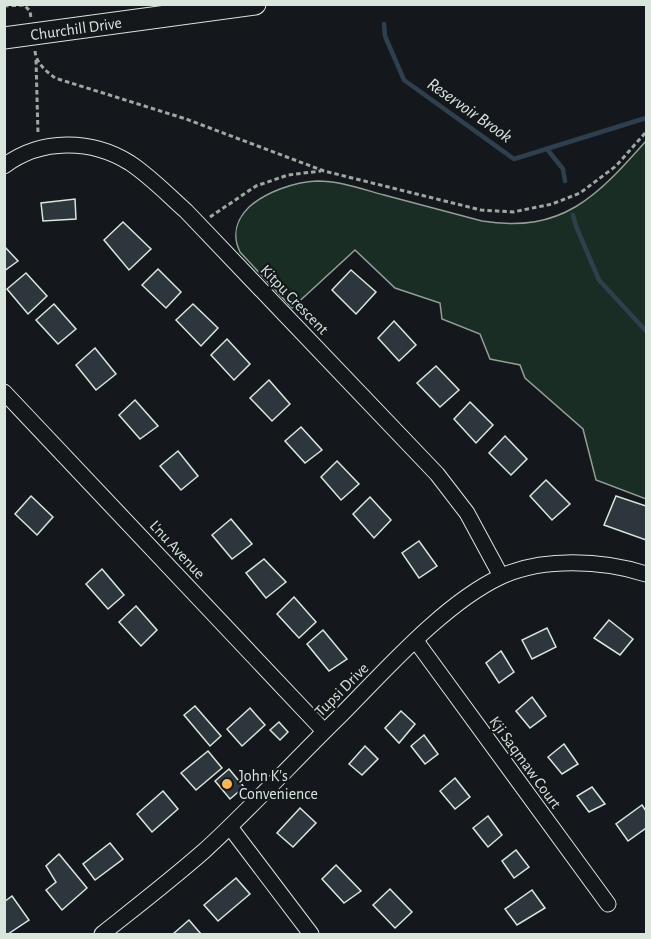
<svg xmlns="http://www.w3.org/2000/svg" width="651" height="939" viewBox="0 0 651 939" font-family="'Alegreya Sans',sans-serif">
<rect width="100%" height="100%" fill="#14181c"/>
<!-- green -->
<path fill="#1a2d24" stroke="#939e99" stroke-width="1.5" d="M646 141V499L596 480 583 429 525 378 520 365 490 359 480 334 442 319 440 303 395 288 355 250 292 308 240 252C232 235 235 221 249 207 266 192 294 182 317 181 340 181 362 189 384 195 417 204 449 212 482 221 563 234 597 196 646 141Z"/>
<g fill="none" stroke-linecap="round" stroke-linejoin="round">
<!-- stream -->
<g stroke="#2f3f4d" stroke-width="4.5">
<polyline points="384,24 385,36 404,80 514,159 646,118"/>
<polyline points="547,149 563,169 565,181"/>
<polyline points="573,215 576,226 599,280 646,331"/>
</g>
</g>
<!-- building -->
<g fill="#2c363c" stroke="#d8e6dc" stroke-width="1.5">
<polygon points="75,199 76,219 43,221 41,203"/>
<polygon points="123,222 151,249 129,270 104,240"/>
<polygon points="4,246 18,261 4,271"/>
<polygon points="158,269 181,292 166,308 142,285"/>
<polygon points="351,270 376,292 356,314 332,290"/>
<polygon points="26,273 47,296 28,314 7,289"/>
<polygon points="54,304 76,329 58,344 36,320"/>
<polygon points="193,304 218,328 201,346 176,320"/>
<polygon points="394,321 416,345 399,361 378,338"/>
<polygon points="227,339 250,364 234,380 211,355"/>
<polygon points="95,348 116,374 96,390 76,365"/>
<polygon points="436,366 459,390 440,407 417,383"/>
<polygon points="269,380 290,404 272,421 250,398"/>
<polygon points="135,400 158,426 140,439 119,415"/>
<polygon points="470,402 493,425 476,443 454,419"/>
<polygon points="301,427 322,450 305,463 285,441"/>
<polygon points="505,436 527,459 511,475 489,453"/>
<polygon points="178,451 198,476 181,490 160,466"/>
<polygon points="337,461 359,484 341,500 321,477"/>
<polygon points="546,480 570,504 552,520 530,496"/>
<polygon points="31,496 53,517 37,535 15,514"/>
<polygon points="616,496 646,506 646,540 604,525"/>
<polygon points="370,497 391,520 374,538 353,514"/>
<polygon points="231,519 252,544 232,559 212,535"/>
<polygon points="419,541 437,566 419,578 402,553"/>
<polygon points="264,559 286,582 266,598 246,573"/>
<polygon points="102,569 124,595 108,609 86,584"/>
<polygon points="294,597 316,622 299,638 277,614"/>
<polygon points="136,606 157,630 141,646 119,622"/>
<polygon points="609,620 633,639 620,655 594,638"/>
<polygon points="547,628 556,647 532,659 522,640"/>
<polygon points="323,630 347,659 329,671 307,644"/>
<polygon points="501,651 514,672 499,683 486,663"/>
<polygon points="532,697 546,716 530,728 516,711"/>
<polygon points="195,706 221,736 210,746 184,715"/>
<polygon points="250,708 265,725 242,746 227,729"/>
<polygon points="401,711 415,724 399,743 385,728"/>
<polygon points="279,722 288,732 280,740 270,730"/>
<polygon points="424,735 438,754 425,764 411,746"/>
<polygon points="564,744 578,764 562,774 548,757"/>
<polygon points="365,746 378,759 362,775 349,764"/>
<polygon points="208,751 222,768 196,790 181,773"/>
<polygon points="229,769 244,787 230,799 215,781"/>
<polygon points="455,778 470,797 455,809 440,791"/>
<polygon points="592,787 605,804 589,812 577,796"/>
<polygon points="163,791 178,809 152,832 137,814"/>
<polygon points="642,805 646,811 646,828 628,841 616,824"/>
<polygon points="300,808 316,823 293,847 277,833"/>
<polygon points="488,816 502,835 488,847 473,828"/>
<polygon points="110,843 123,859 95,880 83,864"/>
<polygon points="516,850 529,867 514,878 502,861"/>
<polygon points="59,854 87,888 62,910 46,890 56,882 46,866"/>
<polygon points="336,865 361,891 344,903 322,879"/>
<polygon points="236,878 250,894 218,921 204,905"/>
<polygon points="390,889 412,912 395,928 373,905"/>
<polygon points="532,890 545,908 517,925 505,909"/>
<polygon points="12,896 29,920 8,934 4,934 4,902"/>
<polygon points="189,920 201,934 173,934"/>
</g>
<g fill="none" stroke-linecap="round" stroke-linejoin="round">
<defs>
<g id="minor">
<path d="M4 166C41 138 92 139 130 163 151 177 168 195 186 211L437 474 467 513 501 576"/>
<polyline points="4,392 324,731"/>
<polyline points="416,641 608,904"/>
<polyline points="230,827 311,934"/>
<path d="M102 934C136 907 171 880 204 851 251 808 294 761 339 717 384 672 443 604 500 577 542 557 603 560 646 574"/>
</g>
<polyline id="secondary" points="4,38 255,4"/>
</defs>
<!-- minor casing -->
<use href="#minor" stroke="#d8e6dc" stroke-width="17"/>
<!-- secondary casing -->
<use href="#secondary" stroke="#d8e6dc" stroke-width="23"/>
<!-- path -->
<g stroke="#9da8a2" stroke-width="3" stroke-dasharray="4.5 3" stroke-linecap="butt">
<polyline points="4,6 24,5 30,11 31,18"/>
<path d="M35 51C36 63 46 71 55 78L186 119 324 171 481 210 513 212 552 204 580 193 616 166 646 132"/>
<polyline points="36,60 38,134"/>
<polyline points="210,217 256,186 288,175 321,171"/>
</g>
<!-- minor -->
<use href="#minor" stroke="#14181c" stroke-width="15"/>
<!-- secondary -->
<use href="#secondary" stroke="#14181c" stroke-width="21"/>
</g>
<!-- markers -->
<circle fill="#ffb74d" stroke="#14181c" stroke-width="2" cx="227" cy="784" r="6"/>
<g text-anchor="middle" stroke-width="4.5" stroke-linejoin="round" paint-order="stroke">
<!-- street labels -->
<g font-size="16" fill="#d8e6dc" stroke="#14181c">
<text transform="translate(76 28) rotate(-8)" y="6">Churchill Drive</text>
<text transform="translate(295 299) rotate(46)" y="6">Kitpu Crescent</text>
<text transform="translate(178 549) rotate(47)" y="6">L'nu Avenue</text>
<text transform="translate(341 689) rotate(-45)" y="6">Tupsi Drive</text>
<text transform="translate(526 762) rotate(54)" y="6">Kji Saqmaw Court</text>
</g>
<!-- poi labels -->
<g font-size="16" fill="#d8e6dc" stroke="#14181c" text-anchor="start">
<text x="239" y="781">John K's<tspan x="239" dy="18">Convenience</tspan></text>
</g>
<!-- water labels -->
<g font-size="18" font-style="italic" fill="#d8e6dc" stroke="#14181c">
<text transform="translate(470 110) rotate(35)" y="6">Reservoir Brook</text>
</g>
</g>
<!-- border -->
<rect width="651" height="939" fill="none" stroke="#d8e6dc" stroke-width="12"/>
</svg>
